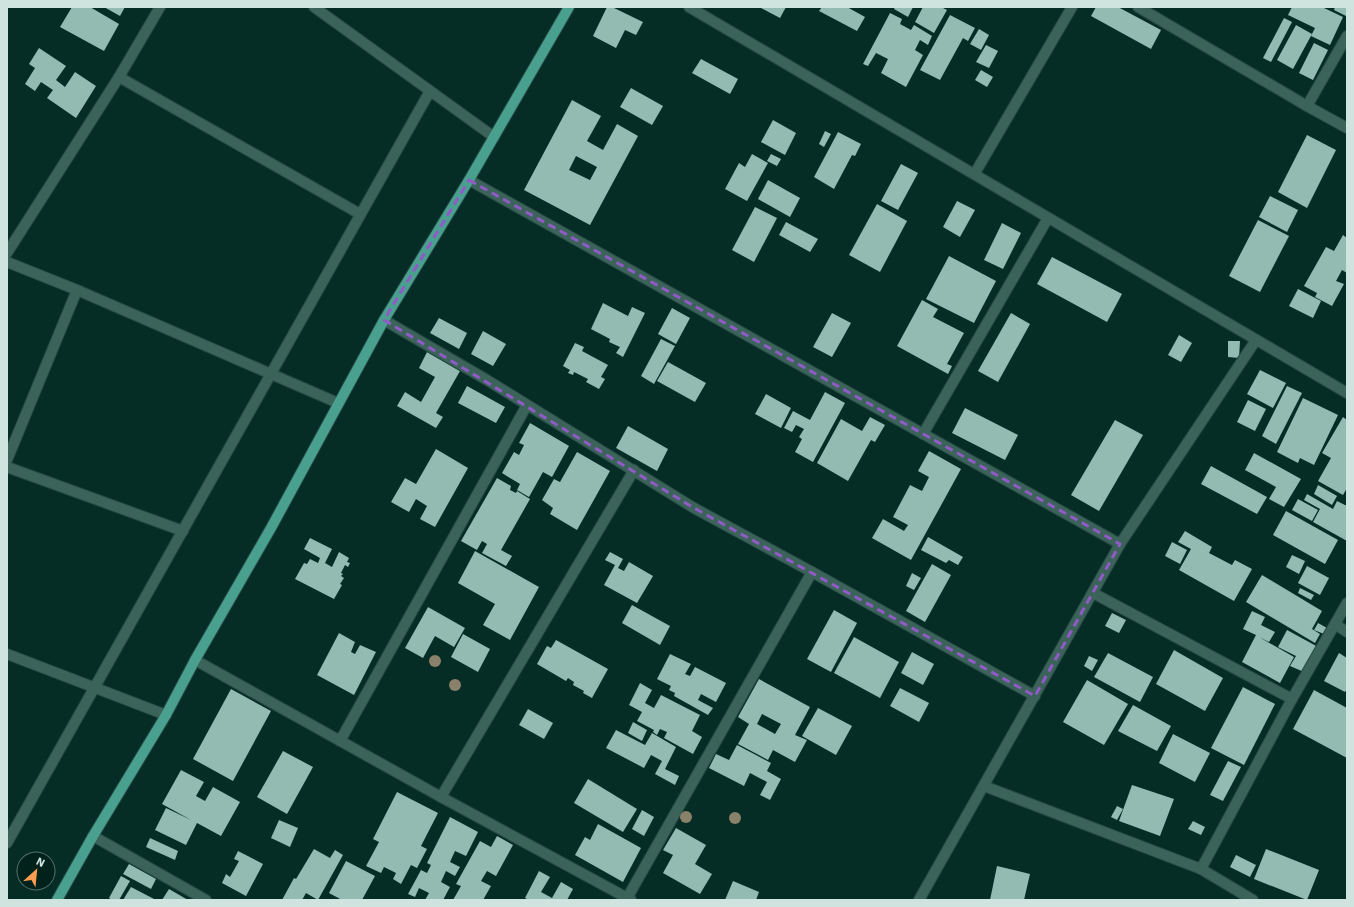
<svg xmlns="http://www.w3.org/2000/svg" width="1354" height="907" viewBox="0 0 1354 907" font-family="'IBM Plex Sans',sans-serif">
<rect width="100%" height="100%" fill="#052c25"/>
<!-- building -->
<g fill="#94bbb2" fill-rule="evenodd">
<polygon points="72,7 90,7 119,24 104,51 60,27"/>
<polygon points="104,7 125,7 120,16"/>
<polygon points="607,7 612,7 643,22 636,35 625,30 616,48 593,36"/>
<polygon points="759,7 786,7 780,18"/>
<polygon points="822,7 847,7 865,17 857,31 819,11"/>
<polygon points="895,7 913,7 908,17 894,9"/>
<polygon points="923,7 941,7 947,10 934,33 915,22"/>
<polygon points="1096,7 1118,7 1161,30 1151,49 1091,16"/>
<polygon points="1292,7 1322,7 1343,17 1330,45 1311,36 1315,28 1288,15"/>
<polygon points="1335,7 1347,7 1346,16 1334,10"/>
<polygon points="890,13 902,19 900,24 911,30 914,25 932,36 928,45 920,40 915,50 923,55 906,87 881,73 888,59 876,53 868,66 863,64"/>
<polygon points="950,15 975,28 968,41 963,38 940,80 920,70"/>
<polygon points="1284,18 1292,22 1271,62 1263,58"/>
<polygon points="1296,25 1312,34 1293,69 1277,60"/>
<polygon points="979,29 989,35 981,50 970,44"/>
<polygon points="1314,43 1328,50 1313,80 1299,73"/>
<polygon points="986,45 998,51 989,68 976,62"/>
<polygon points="39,48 66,66 56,80 65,87 75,72 96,86 76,118 47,98 53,90 41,82 35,91 25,84 35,68 29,64"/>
<polygon points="701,59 738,79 730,94 692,73"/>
<polygon points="981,70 993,77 987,87 975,80"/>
<polygon points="631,88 663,106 652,125 620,107"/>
<path d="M572 100 601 116 587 141 603 150 617 124 638 136 590 225 524 190ZM576 156 597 167 590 180 569 170Z"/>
<polygon points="773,120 796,133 785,155 761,142"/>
<polygon points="825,131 831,134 824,147 819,144"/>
<polygon points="838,132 861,144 855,156 852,155 834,189 814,177"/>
<polygon points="1307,135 1336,150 1307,208 1278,192"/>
<polygon points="752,154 768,163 747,201 725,189 739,163 745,167"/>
<polygon points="771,154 781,159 777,166 767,161"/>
<polygon points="901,164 918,173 898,210 881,201"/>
<polygon points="768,180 800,198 790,217 758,199"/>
<polygon points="1270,196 1298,210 1287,232 1259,217"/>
<polygon points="957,201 975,210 960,237 943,227"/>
<polygon points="877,204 907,221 880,272 849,255"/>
<polygon points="755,207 777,218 754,262 732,250"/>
<polygon points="1258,220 1289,236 1260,292 1229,276"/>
<polygon points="786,222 818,239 810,252 779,235"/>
<polygon points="1002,223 1021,233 1003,269 984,260"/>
<polygon points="1343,235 1347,238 1347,273 1342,270 1336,281 1344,284 1332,306 1315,297 1317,293 1304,286 1326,247 1334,251"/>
<polygon points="949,256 996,281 974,323 926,299"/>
<polygon points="1052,257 1122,294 1107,322 1037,284"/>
<polygon points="1298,289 1321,301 1313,318 1289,306"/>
<polygon points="922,300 938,309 933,317 964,333 947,364 952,366 948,374 897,346"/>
<polygon points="603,303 628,316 632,307 645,313 623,357 616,353 620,347 609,342 610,339 591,329"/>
<polygon points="672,308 690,318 676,344 658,334"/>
<polygon points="832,313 851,323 832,357 813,347"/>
<polygon points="1011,313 1030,324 998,382 978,371"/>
<polygon points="439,318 467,333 459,349 430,333"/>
<polygon points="483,331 506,344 493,366 471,354"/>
<polygon points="1179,335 1192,343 1181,362 1168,355"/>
<polygon points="661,339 675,346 654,384 641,376"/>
<polygon points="1228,341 1240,341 1239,358 1228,357"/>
<polygon points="575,343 584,347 582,351 608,365 601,377 605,379 599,389 586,382 588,379 574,372 573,375 568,373 570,370 563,366"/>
<polygon points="427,352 460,371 436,413 443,417 436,428 397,406 405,392 421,402 435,377 419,368"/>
<polygon points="668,362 706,383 695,402 657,381"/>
<polygon points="1260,370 1286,383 1273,408 1247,394"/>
<polygon points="467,386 505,407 496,423 458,403"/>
<polygon points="1287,386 1302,393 1276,444 1262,436"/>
<polygon points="825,392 845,403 813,462 795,452 802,439 799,437 804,429 796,425 792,432 784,428 793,411 810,420"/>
<polygon points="766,394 791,408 781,428 755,414"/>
<polygon points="1303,398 1338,415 1314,465 1300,458 1298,463 1277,452"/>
<polygon points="1248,400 1266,409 1255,431 1237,422"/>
<polygon points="965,408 1018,435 1005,460 952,433"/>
<polygon points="870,417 885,425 875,442 871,440 848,481 817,463 841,419 862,431"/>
<polygon points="1343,417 1347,420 1347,488 1343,495 1318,481 1331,458 1322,453"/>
<polygon points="1115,420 1143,435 1099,511 1071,495"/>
<polygon points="530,423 569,446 552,477 543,472 529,497 517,490 520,484 502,473 514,452 519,455 524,445 519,443"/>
<polygon points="628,426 668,449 657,471 616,448"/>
<polygon points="436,449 468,468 435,527 420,519 427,506 416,499 409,512 391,502 405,478 416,484"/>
<polygon points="929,451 961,469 911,560 872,538 883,519 904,531 908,525 893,517 910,485 922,491 929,477 918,471"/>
<polygon points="577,452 610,471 577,530 550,514 553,508 542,500 554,479 560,482"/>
<polygon points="1254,453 1301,479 1284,507 1269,499 1276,487 1245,470"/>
<polygon points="1211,466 1267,497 1257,514 1201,484"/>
<polygon points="497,478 511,486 510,490 516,493 517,491 530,499 501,550 512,556 506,566 482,553 487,544 482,541 477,550 461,541"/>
<polygon points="1318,485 1337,496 1332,505 1314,494"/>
<polygon points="1307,494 1333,509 1337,501 1347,506 1347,541 1313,522 1320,509 1304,500"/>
<polygon points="1298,499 1318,510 1312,521 1292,510"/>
<polygon points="1286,511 1338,540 1325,564 1273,535"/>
<polygon points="1185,531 1212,547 1209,553 1232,565 1235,560 1252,569 1234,601 1179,570 1191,549 1178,542"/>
<polygon points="928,537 963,557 958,565 949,560 946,563 921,550"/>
<polygon points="310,538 332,549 325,563 332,567 339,552 349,558 347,562 350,563 348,567 345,565 341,573 343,574 341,576 344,578 340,584 342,585 334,599 295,579 304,563 307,564 310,559 318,563 320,558 304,549"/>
<polygon points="1172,542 1187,550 1180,564 1165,556"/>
<polygon points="475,551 539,587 510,640 483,625 495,604 458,583"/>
<polygon points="610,552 623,559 618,568 624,571 629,562 653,576 637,603 604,585 615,565 605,560"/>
<polygon points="1292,555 1305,561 1299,574 1286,567"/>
<polygon points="932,564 951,575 925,622 906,611"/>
<polygon points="1307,566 1329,578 1320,595 1298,583"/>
<polygon points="912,573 921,578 914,590 906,586"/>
<polygon points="1262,575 1322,611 1312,629 1320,634 1315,643 1246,602"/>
<polygon points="1300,588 1314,595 1311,600 1298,593"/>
<polygon points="632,605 670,626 660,645 622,623"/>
<polygon points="428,607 465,628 454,647 435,636 423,658 405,648"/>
<polygon points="834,610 857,623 831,672 807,659"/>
<polygon points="1252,611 1265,617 1261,625 1275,632 1269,642 1259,637 1294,657 1280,683 1242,662 1256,635 1243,629"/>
<polygon points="1112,613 1126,620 1119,633 1105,626"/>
<polygon points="1318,623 1327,628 1324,634 1314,630"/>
<polygon points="1287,630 1318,647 1304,672 1290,666 1296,656 1278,647"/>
<polygon points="339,633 355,642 351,652 355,654 360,645 376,652 354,695 317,675"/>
<polygon points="463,634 490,649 478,672 451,657"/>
<polygon points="854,637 899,662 880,698 834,673"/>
<polygon points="556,640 608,669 592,698 583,693 584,691 573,685 574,682 568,678 566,681 537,664 547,646 551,648"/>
<polygon points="1174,650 1223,678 1205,711 1156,684"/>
<polygon points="912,652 934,664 923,685 901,673"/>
<polygon points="1108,653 1153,677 1140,702 1094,677"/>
<polygon points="1339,653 1347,658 1347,689 1345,692 1324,681"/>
<polygon points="670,654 691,664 685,674 690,676 695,667 726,683 716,702 701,694 698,700 713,708 708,715 674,696 675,693 669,690 671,686 657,679"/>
<polygon points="1089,656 1098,660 1092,671 1084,666"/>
<path d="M759 679 810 707 795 735 807 740 795 762 773 750 768 760 738 744 749 724 738 717ZM762 714 781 724 775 734 757 724Z"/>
<polygon points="1087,680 1128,704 1104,745 1063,722"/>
<polygon points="640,683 652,690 645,703 654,708 661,695 700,715 692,731 702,737 693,754 664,738 667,732 660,729 657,735 653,732 654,730 637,721 642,712 629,705"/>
<polygon points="1243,687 1275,704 1244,765 1211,748"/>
<polygon points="900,688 929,703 919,722 890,706"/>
<polygon points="231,689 271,711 233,781 193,759"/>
<polygon points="1314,690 1347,708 1347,758 1293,729"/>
<polygon points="1133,705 1171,726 1157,751 1118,731"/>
<polygon points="818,708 852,726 836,755 802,736"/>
<polygon points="528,709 553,723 544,739 519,725"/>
<polygon points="633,722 647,730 642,741 628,733"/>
<polygon points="616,730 645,745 652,733 676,747 665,769 679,776 675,785 655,774 662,761 651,755 644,768 606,748"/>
<polygon points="1173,734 1210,753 1195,782 1159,763"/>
<polygon points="737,745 771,763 767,771 781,779 770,800 760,795 767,782 750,773 744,786 709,768 716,754 729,760"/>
<polygon points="283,751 313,767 287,814 257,797"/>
<polygon points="1228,761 1241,767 1223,801 1210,795"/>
<polygon points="181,770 204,782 196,796 205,801 213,787 240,802 221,836 197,823 186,845 155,830 166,808 191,820 162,804"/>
<polygon points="588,779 637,809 623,832 574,803"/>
<polygon points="1132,785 1174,799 1160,836 1119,821"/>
<polygon points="397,792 438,813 421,846 427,849 417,868 411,865 401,884 393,879 396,873 384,867 381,873 366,866 379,842 373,839"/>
<polygon points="1117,806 1123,809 1117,820 1111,817"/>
<polygon points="642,810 654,817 644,836 632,829"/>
<polygon points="450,817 478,832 466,856 455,851 450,862 460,867 455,876 446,871 441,882 450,887 443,900 425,900 429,893 419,888 415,897 408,894 421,870 427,873 431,865 427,863"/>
<polygon points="279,820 298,828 290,847 271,838"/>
<polygon points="1193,821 1205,827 1201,835 1188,829"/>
<polygon points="598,824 641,848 623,882 575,855 585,837 590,840"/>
<polygon points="676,828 706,845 695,864 712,874 700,894 663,873 673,855 663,850"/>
<polygon points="497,836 513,845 496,876 487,871 481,881 491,886 483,900 453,900 461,886 456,884 480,841 491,847"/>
<polygon points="150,838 178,851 175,860 146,847"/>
<polygon points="314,849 330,858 335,850 343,855 318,900 306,893 302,900 282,900 294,878 296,879"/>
<polygon points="1266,849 1319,870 1307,900 1254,879"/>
<polygon points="238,851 263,864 246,896 222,883 226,874 230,877 239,861 234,859"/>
<polygon points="1236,855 1256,865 1250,877 1230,867"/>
<polygon points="346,861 375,876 362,900 342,900 329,893"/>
<polygon points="129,864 156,879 151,889 123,874"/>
<polygon points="997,866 1030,874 1024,900 990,900"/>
<polygon points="539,871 550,877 541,892 552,898 561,882 573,889 567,900 529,900 525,898"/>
<polygon points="121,876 130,881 119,900 112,900 109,898"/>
<polygon points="733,881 759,892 756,900 725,900"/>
<polygon points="131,887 156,900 123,900"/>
<polygon points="169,889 188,900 162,900"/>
</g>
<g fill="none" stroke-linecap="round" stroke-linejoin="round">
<defs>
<g id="minor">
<polyline points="314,7 494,137"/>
<path d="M689 7C909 135 1127 265 1347 393"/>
<polyline points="1138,7 1307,106 1347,128"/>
<polyline points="119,77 360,214"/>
<polyline points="1307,106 1347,36"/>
<polyline points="975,173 1072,7"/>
<polyline points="469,180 1120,544"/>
<polyline points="7,253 119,77 160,7"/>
<polyline points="7,262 77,290 338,403"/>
<polyline points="384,320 487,380 694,508 812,572 1035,696"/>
<polyline points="923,434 1048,218"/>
<polyline points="7,460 77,290"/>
<polyline points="7,467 183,531"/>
<polyline points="1093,593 1292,699"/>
<polyline points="1335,624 1347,632"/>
<polyline points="7,654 166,715"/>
<polyline points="195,660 441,797 631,900"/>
<polyline points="340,741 527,405"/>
<polyline points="984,786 1201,869 1253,900"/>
<polyline points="441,797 634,470"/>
<polyline points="93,836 206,900"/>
<polyline points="7,843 430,91"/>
<polyline points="1201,869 1292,699 1347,603"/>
<polyline points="626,900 812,572"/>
<polyline points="919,900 1120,544 1256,340"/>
</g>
<polyline id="primary" points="57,900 93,836 166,715 195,660 271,528 384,320 469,180 569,7"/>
</defs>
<!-- minor casing -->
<use href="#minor" stroke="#254943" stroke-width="12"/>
<!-- primary casing -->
<use href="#primary" stroke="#254943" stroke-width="12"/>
<!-- minor -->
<use href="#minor" stroke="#3c635a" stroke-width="10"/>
<!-- primary -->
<use href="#primary" stroke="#4aa08f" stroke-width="10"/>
</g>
<!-- trees -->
<g fill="#8a816a">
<circle cx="435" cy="661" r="6"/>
<circle cx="455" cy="685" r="6"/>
<circle cx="686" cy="817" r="6"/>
<circle cx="735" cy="818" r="6"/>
</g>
<!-- marked area -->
<path fill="none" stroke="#905ac7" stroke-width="3" stroke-dasharray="8 5" stroke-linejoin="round" d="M469 180 1120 544 1035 696 694 508 384 320Z"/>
<!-- border -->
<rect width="1354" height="907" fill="none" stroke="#d0e4df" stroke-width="16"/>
<!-- north arrow -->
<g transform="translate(36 871) rotate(27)"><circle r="19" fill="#00221b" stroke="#537069"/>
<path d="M0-3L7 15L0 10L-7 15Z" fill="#fb9e51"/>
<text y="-6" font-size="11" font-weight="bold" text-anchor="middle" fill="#d0e4df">N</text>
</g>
</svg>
